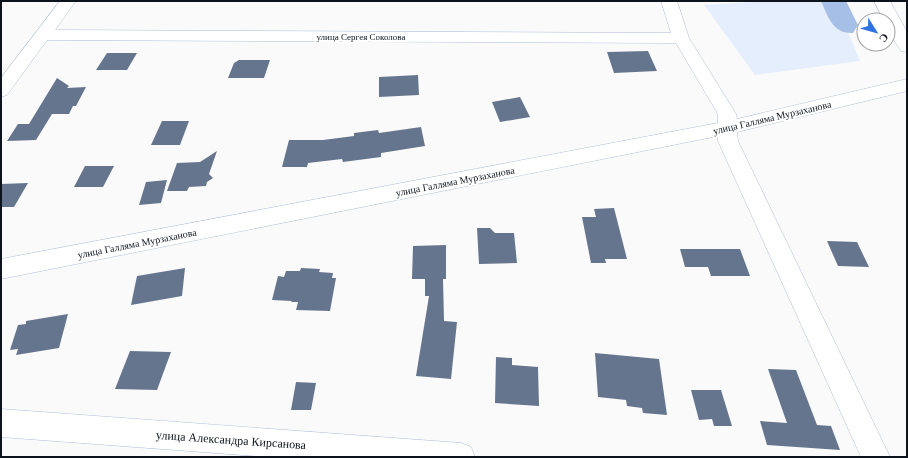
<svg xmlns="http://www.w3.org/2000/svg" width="908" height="458" viewBox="0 0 908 458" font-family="Georgia,serif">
<rect width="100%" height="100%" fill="#fafafa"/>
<!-- built -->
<polygon fill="#e5eefc" points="769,1 835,1 860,61 755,75 704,5"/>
<!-- forest -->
<path fill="#a6bfe7" d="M821 1H846L858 25 853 33C833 34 828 17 821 1Z"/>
<!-- building -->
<g fill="#66758e">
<polygon points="648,51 657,71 614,73 607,52"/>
<polygon points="107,53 137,53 127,70 96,70"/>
<polygon points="239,60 270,60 264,78 228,78 234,63"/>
<polygon points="418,75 419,95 379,97 379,77"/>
<polygon points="57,78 69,86 67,88 86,87 76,106 73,106 69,114 52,114 36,140 7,141 18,124 29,124"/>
<polygon points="520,97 530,117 500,122 492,102"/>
<polygon points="162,121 189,121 180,145 151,145"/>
<polygon points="421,127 425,146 381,153 381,157 343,162 342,159 308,163 307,167 282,167 289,140 323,140 354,136 354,133 378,130 379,133"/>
<polygon points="217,151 209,174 213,178 207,182 206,186 189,187 187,191 167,191 177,163 200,162"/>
<polygon points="85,166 114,166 103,187 74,187"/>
<polygon points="167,180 161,203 139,205 146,182"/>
<polygon points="28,183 14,207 1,207 1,184"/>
<polygon points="614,208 627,259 605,259 606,263 591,263 582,217 596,217 594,209"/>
<polygon points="477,228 490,228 495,233 514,233 517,263 479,264"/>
<polygon points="827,241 857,242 869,267 838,266"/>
<polygon points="446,245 446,279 443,279 444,321 457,322 451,379 416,376 429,296 425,296 425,279 412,279 413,246"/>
<polygon points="680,249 740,249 750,276 711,276 708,267 685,267"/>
<polygon points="185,268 182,296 131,305 137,276"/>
<polygon points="301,268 320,269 319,272 333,273 332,278 336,278 330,311 296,310 298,302 291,302 292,301 272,300 278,276 284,277 286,271 300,271"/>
<polygon points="68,314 59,348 16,355 18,349 10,350 18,325 26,324 26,321"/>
<polygon points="130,351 171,352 157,390 115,389"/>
<polygon points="595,353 659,359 667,415 643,413 642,408 627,406 626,400 598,397"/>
<polygon points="496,357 512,358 512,365 538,367 539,406 495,403"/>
<polygon points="768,369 796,370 817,425 831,426 840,450 767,445 760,421 787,423"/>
<polygon points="296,382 316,383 311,410 291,410"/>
<polygon points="691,390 721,390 732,426 714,426 712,419 699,420"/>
</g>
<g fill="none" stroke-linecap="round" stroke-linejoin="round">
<defs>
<g id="street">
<polygon points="60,1 76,1 55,30 671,33 661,1 677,1 689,38 736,114 737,119 907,79 907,91 737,132 738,141 890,457 861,457 718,141 718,136 1,279 1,259 718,123 718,114 676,43 47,40 7,95 1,97 1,78"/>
<path d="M874 1H890L907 32V52L901 51C895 42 888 31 888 20H884Z"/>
<polygon points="1,409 461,443 471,447 475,457 269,457 1,437"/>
</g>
</defs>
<!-- street casing -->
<use href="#street" stroke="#adbed9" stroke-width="1"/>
<!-- street -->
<use href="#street" fill="#fff" fill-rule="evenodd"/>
</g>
<g text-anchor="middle" stroke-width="4" stroke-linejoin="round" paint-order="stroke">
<!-- far-street labels -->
<g font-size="9" fill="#0d131c" stroke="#fff">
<text x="361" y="40">улица Сергея Соколова</text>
</g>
<!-- street labels -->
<g font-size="10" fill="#0d131c" stroke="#fff">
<text transform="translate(772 117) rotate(-13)" y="4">улица Галляма Мурзаханова</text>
<text transform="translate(455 181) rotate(-11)" y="4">улица Галляма Мурзаханова</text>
<text transform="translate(137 243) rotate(-11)" y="4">улица Галляма Мурзаханова</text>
</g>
<!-- near-street labels -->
<g font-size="12" fill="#0d131c" stroke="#fff">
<text transform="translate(231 440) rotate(4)" y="4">улица Александра Кирсанова</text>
</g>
</g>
<!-- border -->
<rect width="908" height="458" fill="none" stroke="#0d131c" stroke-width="4"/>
<!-- north arrow -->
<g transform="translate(876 32) rotate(127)"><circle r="19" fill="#ffffff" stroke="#9ea1a4"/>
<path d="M0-3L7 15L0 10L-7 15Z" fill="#3074e1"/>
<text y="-6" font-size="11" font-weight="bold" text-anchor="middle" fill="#0d131c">С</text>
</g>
</svg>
